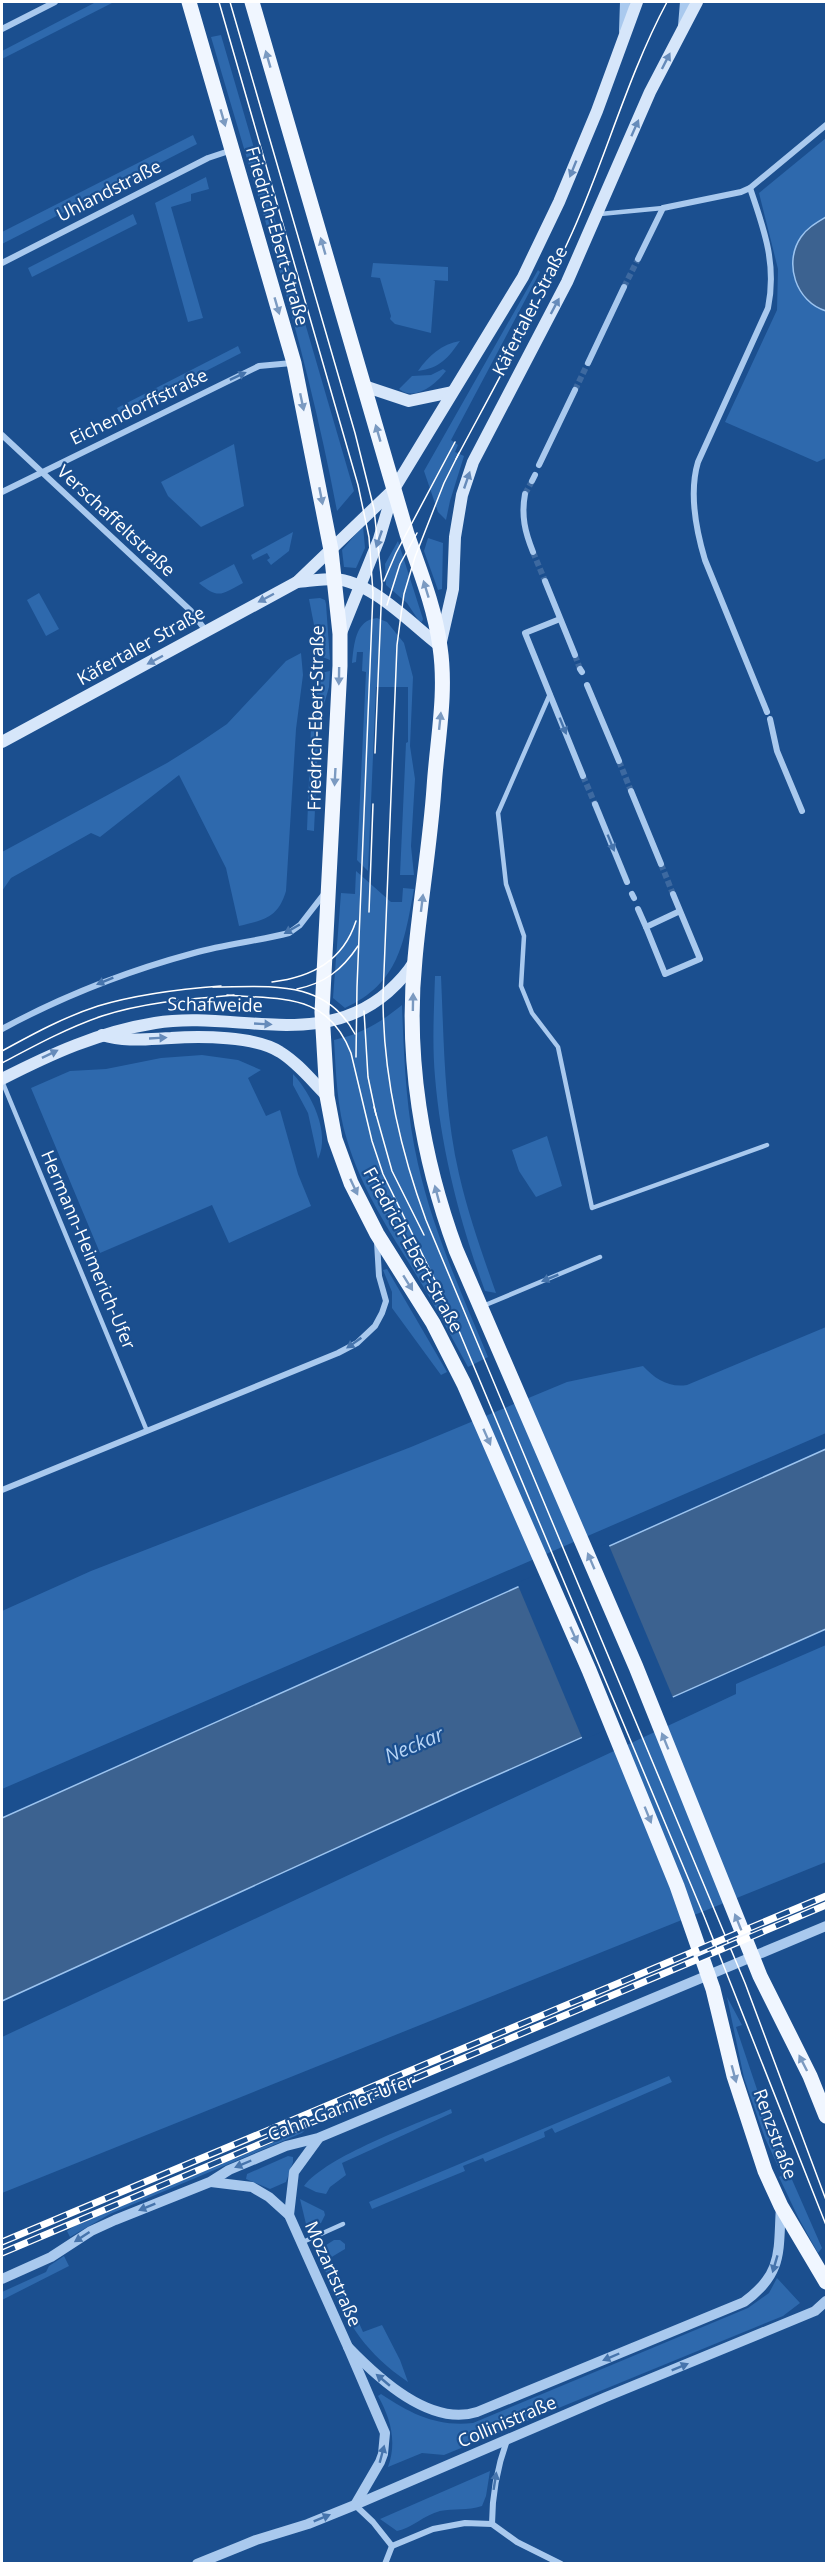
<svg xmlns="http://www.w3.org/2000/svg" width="828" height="2565" viewBox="0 0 828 2565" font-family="'Open Sans',sans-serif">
<rect width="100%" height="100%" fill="#1b4f8f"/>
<!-- green -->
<g fill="#2e69ad">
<polygon points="96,2 112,3 2,59 2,51"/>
<path d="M221 35 354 491 337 511C307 350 257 194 211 37Z"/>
<polygon points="193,135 197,144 2,244 2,232"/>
<polygon points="826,138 826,458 817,462 725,422 777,310 778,269 759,193"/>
<polygon points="206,177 209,189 191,194 191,201 171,207 203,318 188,322 155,203"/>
<polygon points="133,214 137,224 32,277 28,268"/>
<polygon points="373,263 448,267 448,281 433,280 435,281 431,333 395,324 390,319 391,316 380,278 371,277"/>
<polygon points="538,270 540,272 451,440 458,445 455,452 464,456 450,501 446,520 438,512 424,471"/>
<path d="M460 341C448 358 440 368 418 371 428 356 442 344 460 341Z"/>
<polygon points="238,346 241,353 120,415 117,408"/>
<path d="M443 369 446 371C436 384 415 402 399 389L412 376 431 375Z"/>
<polygon points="234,444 244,506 201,527 168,496 161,482"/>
<polygon points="363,526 365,548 356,568 344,567 342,550"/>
<polygon points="293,532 289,551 271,565 267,560 270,558 267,553 253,560 251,555"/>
<polygon points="428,538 443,543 442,589 438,590 424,551"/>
<polygon points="398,541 423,619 422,622 419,621 407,603 386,585 385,564"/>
<path d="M234 564 243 583C222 594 219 600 199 583Z"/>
<polygon points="39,593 59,629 46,636 27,600"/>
<polygon points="320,598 325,600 326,604 330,660 320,656 309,599"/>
<path d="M377 618 387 622 404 643 413 677 410 746 415 779 411 846 414 875H400L406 743 408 742V687H376L368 871 357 860 366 672 362 671 363 652H357L356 662 352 663C354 645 355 620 377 618Z"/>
<path d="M301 653 303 675 296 729 286 891C278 918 264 920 239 926L226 868 179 775 100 837 91 833 11 878 2 891V852L167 763 199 743 227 724 286 661Z"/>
<polygon points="330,671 329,687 319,722 314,831 307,830 311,728 320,673"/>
<path d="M356 871 391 902H402L403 888 414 889C404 943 399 983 345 1008L333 998 341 893 355 894Z"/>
<path d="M435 976H441C444 1042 444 1109 459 1174 468 1214 482 1253 496 1293L485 1291C460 1223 441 1149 435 1077 432 1043 434 1009 435 976Z"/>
<path d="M402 1005C404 1058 406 1112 418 1164 433 1231 462 1294 488 1357L468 1367C453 1340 439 1313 423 1286 395 1239 363 1194 347 1140 337 1108 336 1074 334 1040 361 1034 380 1023 402 1005Z"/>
<polygon points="202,1055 238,1060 261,1070 248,1078 266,1116 280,1110 298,1174 311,1206 229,1243 212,1205 100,1253 31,1088 70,1071 106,1069 161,1058"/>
<path d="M293 1074C311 1093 331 1133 318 1159L308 1113 293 1085Z"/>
<polygon points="547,1136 562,1186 536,1197 519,1171 512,1150"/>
<polygon points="387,1269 447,1372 441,1375 392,1308 392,1292 383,1270"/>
<path d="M826 1327V1433L2 1789V1611L91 1571 411 1447 567 1382 643 1366C655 1379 669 1388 687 1385Z"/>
<polygon points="826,1645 826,1862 2,2193 2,2037 736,1694 736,1684"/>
<polygon points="727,1997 742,2025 736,2027 772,2134 822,2248 818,2253 798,2217 779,2177 782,2175 765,2138 744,2078"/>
<polygon points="669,2076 672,2082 555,2133 552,2128 544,2132 545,2137 485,2162 483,2158 463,2166 465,2171 372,2209 369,2202"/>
<path d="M451 2109 452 2113 342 2163 346 2175 330 2187 326 2194 316 2192 304 2186C327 2156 414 2125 451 2109Z"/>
<polygon points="306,2129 302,2133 110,2214 70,2237 67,2231 76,2225"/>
<polygon points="288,2156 293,2157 293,2162 286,2182 270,2189 246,2179 247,2174"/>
<polygon points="300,2199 324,2211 325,2215 321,2223 312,2226 306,2224"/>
<path d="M334 2240H340L345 2244V2249L330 2258 363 2332 382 2325 400 2360 408 2382C354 2345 341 2309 317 2251Z"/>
<polygon points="64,2256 69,2266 2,2300 2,2292 46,2272 49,2266"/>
<path d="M777 2278 800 2303 783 2316 444 2455 422 2453 388 2467C397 2442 391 2419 378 2396L381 2394C411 2414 437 2427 473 2423L748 2308 769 2293Z"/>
<path d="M490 2471 486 2496 482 2506C467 2511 454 2508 440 2511 424 2515 412 2528 397 2531L380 2519Z"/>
</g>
<!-- water -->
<g fill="#3c6290" stroke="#9cc4f0" stroke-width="1.5">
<path d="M826 217V311C796 302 783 263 801 237 807 228 816 223 826 217Z"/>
<polygon points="826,1449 826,1629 459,1792 2,2001 2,1818"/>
</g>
<!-- pier -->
<polygon fill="#1b4f8f" points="608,1543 674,1700 583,1740 517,1583"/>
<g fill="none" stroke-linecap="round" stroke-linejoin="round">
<!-- minor-tunnel -->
<g stroke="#3d69a0" stroke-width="6" stroke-dasharray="6 3" stroke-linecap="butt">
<polyline points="624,287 638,259"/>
<polyline points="575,390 588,363"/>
<polyline points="525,494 532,481"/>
<polyline points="533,552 545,581"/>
<polyline points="575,655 580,669"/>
<polyline points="619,761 631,791"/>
<polyline points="583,776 595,804"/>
<polyline points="661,864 673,894"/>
</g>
<!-- service -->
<g stroke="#a9c9ee" stroke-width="4.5">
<polyline points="600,214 663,208"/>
<polyline points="550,694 498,813 506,884 524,936 521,986 532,1013 558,1047 592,1208 767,1145"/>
<polyline points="2,1081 147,1431"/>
<polyline points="483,1306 600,1257"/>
<polyline points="303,2242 343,2224"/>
</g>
<!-- minor -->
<g stroke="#a9c9ee" stroke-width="6">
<polyline points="2,29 55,2"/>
<path d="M750 188C764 229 777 264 768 308L698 462C689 492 696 530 705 560L767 712"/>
<polyline points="638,259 663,208 741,192 750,188 826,125"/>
<polyline points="2,263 208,158 232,150"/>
<polyline points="588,363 624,287"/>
<polyline points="2,435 191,611 206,631"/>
<polyline points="539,465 575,390"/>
<polyline points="532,481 535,475"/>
<polyline points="2,492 259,366 292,363"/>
<path d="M525 494C521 516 525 532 533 552"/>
<polyline points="545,581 575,655"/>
<polyline points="560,619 525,633 583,776"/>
<polyline points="580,669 582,672"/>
<polyline points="587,685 619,761"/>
<polyline points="770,719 777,751 802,811"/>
<polyline points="631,791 661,864"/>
<polyline points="595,804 627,882"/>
<polyline points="632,894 634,898"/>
<polyline points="673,894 700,959 665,974 646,927 680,911"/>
<polyline points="638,909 646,927"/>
<path d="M2 1029C63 996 127 971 194 953 226 944 258 941 289 933L300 925 324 894"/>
<polyline points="2,1490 338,1353 357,1343 375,1326 382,1313 386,1301 379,1276 377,1242"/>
<polyline points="355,2505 373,2522 392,2546"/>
<path d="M492 2524C492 2494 497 2468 507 2440"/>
<polyline points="392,2546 433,2529 465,2523 492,2524 517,2542 561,2564"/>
<polyline points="385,2564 392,2546"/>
</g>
<!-- tertiary -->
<g stroke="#a9c9ee" stroke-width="10">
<polyline points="683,26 685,2"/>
<polyline points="624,31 625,2"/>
<polyline points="211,2182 252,2187 269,2197 289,2215 348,2347 385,2433 383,2454 380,2462 355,2505"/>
<polyline points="289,2215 294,2172 318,2139"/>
<polyline points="2,2279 51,2257 91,2231 115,2220 210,2182 229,2170 286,2146 318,2138 826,1926"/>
<path d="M348 2347C378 2378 430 2427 477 2412L744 2302C784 2273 778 2251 781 2206"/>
<polyline points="197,2564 256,2540 308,2524 355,2505 606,2397 815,2311 826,2301"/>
</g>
<!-- secondary -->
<g stroke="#d6e6fa" stroke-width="12">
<polyline points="364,386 409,401 452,392"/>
<path d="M297 582C309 581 322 579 334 579 372 581 411 624 440 646L453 589 455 537 462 495 473 462 567 282 650 92 697 2"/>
<polyline points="341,633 379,539 393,492"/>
<polyline points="2,742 297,582 394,489 523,277 559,202 597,111 637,2"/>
<path d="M102 1035C125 1042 147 1039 171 1038 200 1036 256 1036 280 1052 298 1063 312 1081 327 1096"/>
<path d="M2 1079C51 1054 99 1032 155 1023 234 1010 320 1051 388 992 398 983 407 974 414 962"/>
</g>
<!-- primary -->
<g stroke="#f0f6ff" stroke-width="15">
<polyline points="189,2 294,363 331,550 340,634 340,666 322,1012 327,1096 335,1139 351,1183 377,1234 433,1323 464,1384 589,1670 677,1886 713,1989 734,2076 765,2171 781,2206 826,2282"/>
<path d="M252 2 407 534C420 571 435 608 440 647 447 694 437 741 434 788 430 845 420 902 415 959 405 1057 422 1158 456 1250L636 1667 760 1976 810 2076 826 2116"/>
</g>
<!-- tram -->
<g stroke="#fff" stroke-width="1.5">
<polyline points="219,2 358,485 369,537 373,593 357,987 356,1057"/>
<polyline points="230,2 355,433 374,509 382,584 375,753"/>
<path d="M459 453 444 483 415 557 404 594 401 615 397 645 383 997C383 1075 399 1147 426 1220L745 1983 826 2200"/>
<path d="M456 459C496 384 537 310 572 233 606 157 628 75 667 2"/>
<polyline points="384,581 396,553 455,442"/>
<polyline points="387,605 400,564 417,533"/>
<polyline points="369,912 373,804"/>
<path d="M272 982C312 977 343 961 356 921"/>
<path d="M213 987C268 987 325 978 355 1034"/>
<path d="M297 989C325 983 342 970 358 946"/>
<path d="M227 995C282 1000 327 992 351 1053L372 1141 383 1174 454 1319 704 1916 826 2225"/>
<polyline points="364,1011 368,1077 376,1115"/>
<path d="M2 1051C33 1034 64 1017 98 1006 138 994 180 989 221 986"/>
<path d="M2 1063C34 1046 67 1028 102 1016 145 1002 189 999 234 995"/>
<polyline points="374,1107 392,1171 424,1235"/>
</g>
<defs>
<g id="rail">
<polyline points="2,2242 826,1896"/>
<polyline points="2,2253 826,1905"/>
</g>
</defs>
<!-- rail casing -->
<use href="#rail" stroke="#fff" stroke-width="7"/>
<!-- rail -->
<use href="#rail" stroke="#1b4f8f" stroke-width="4.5" stroke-dasharray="14" stroke-linecap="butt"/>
</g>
<!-- one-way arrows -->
<defs><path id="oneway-solid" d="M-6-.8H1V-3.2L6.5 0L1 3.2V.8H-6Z" transform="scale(1.5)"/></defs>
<g fill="#7b9ac1">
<use href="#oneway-solid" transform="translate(268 59) rotate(-106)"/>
<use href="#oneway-solid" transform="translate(223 118) rotate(74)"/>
<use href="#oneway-solid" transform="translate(323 246) rotate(-106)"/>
<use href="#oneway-solid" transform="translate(277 306) rotate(74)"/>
<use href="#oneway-solid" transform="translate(302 402) rotate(78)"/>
<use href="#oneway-solid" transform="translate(378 433) rotate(-106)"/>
<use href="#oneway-solid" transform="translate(321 496) rotate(79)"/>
<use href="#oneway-solid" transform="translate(426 589) rotate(-107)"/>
<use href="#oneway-solid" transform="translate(339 676) rotate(91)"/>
<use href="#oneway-solid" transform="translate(440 721) rotate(-84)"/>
<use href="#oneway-solid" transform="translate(335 777) rotate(93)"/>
<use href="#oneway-solid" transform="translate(422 903) rotate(-83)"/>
<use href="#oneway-solid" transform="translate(413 1002) rotate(-89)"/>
<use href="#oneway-solid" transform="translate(354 1187) rotate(65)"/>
<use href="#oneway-solid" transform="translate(437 1194) rotate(-105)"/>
<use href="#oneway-solid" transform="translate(408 1283) rotate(58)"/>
<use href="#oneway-solid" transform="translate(487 1437) rotate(66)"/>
<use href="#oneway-solid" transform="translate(591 1561) rotate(-113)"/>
<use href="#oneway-solid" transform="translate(574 1635) rotate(66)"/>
<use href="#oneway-solid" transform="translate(665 1741) rotate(-112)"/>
<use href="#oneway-solid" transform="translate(648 1815) rotate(68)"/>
<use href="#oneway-solid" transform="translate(738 1922) rotate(-112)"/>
<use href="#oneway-solid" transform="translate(803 2063) rotate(-117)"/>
<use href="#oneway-solid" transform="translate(734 2074) rotate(75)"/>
</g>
<g fill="#668bba">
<use href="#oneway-solid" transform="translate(666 61) rotate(-63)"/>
<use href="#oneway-solid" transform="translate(635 128) rotate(-66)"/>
<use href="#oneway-solid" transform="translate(573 169) rotate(112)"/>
<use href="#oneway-solid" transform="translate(555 306) rotate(-62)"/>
<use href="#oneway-solid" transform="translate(467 480) rotate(-71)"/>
<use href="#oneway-solid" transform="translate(379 539) rotate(109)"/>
<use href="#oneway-solid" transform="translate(266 598) rotate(152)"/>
<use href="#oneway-solid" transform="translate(155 660) rotate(152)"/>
<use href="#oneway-solid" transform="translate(263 1024) rotate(3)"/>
<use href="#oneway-solid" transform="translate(158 1038) rotate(-3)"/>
<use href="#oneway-solid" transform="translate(50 1054) rotate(-26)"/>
</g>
<g fill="#4674ac">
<use href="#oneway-solid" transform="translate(238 376) rotate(-25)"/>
<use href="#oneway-solid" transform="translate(563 726) rotate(68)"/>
<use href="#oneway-solid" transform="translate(611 843) rotate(68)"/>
<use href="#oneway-solid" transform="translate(292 929) rotate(150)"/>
<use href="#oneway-solid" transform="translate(105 981) rotate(158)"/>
<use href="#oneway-solid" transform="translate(550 1278) rotate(158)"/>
<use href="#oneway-solid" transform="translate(354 1343) rotate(145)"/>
<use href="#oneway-solid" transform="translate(243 2164) rotate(157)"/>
<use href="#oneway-solid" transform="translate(147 2207) rotate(158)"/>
<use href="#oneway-solid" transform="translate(82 2237) rotate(147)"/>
<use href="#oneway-solid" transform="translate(775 2264) rotate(106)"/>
<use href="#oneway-solid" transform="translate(611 2357) rotate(157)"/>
<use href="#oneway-solid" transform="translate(680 2367) rotate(-22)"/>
<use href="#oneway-solid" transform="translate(383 2380) rotate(-140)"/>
<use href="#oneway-solid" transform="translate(382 2454) rotate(-75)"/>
<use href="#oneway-solid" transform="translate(495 2481) rotate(-81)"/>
<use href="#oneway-solid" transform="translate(322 2518) rotate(-22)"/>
</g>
<g text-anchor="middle" stroke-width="4.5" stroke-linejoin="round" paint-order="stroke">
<!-- street labels -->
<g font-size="18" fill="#fff" stroke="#1b4f8f">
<text transform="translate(109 191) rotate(-27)" y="6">Uhlandstraße</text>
<text transform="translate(277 236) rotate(74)" y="6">Friedrich-Ebert-Straße</text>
<text transform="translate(530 311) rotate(-63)" y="6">Käfertaler Straße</text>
<text transform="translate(139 407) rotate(-26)" y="6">Eichendorffstraße</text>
<text transform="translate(116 521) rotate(43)" y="6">Verschaffeltstraße</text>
<text transform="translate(141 646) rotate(-29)" y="6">Käfertaler Straße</text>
<text transform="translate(316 718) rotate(-89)" y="6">Friedrich-Ebert-Straße</text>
<text transform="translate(215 1005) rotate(1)" y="6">Schafweide</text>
<text transform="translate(88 1250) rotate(67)" y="6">Hermann-Heimerich-Ufer</text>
<text transform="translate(413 1250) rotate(61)" y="6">Friedrich-Ebert-Straße</text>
<text transform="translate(341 2108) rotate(-21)" y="6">Cahn-Garnier-Ufer</text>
<text transform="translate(775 2134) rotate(70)" y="6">Renzstraße</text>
<text transform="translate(333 2274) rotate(66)" y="6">Mozartstraße</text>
<text transform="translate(507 2422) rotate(-23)" y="6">Collinistraße</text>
</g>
<!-- water labels -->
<g font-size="20" font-style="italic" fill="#b5d3f5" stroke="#1b4f8f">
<text transform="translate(414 1745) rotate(-23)" y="7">Neckar</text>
</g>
</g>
<!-- border -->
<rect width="828" height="2565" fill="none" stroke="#ffffff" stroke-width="6"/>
</svg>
